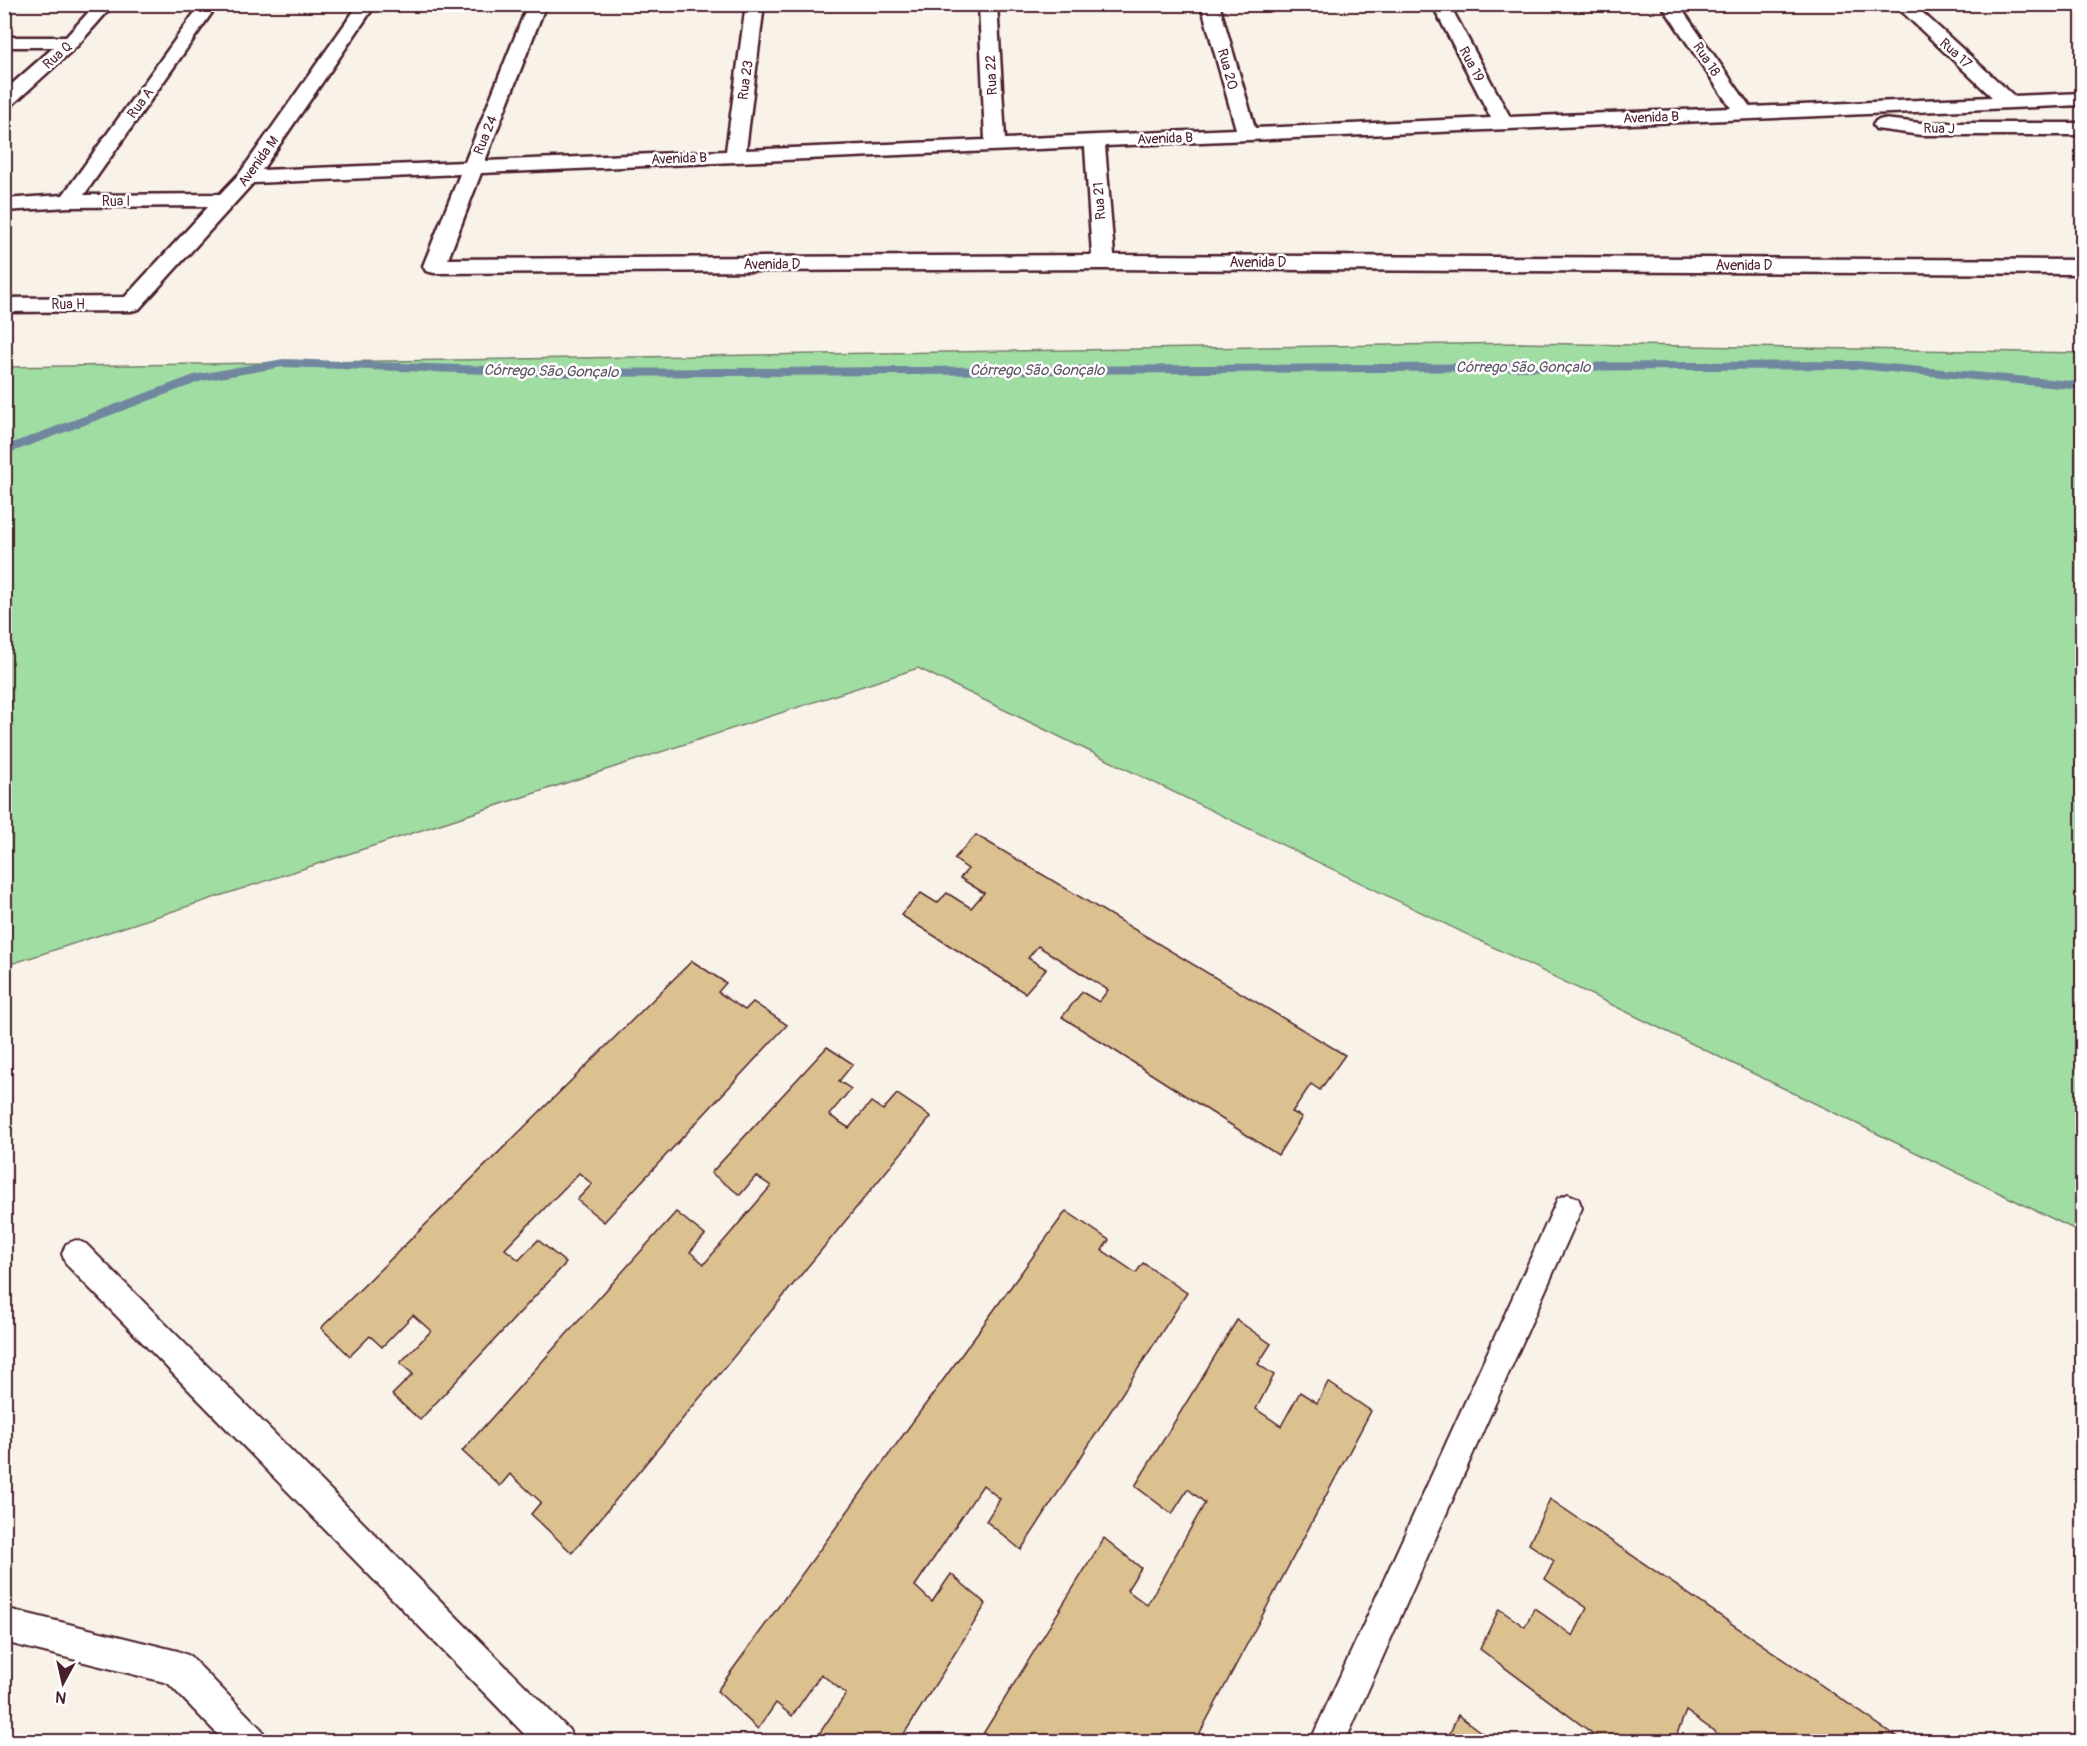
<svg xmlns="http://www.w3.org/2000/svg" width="2087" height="1746" viewBox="0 0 2087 1746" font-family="Pangolin,sans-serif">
<rect width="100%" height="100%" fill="#f8f2e9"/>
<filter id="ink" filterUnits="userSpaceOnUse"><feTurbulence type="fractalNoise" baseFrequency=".0167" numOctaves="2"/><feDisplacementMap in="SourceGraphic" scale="12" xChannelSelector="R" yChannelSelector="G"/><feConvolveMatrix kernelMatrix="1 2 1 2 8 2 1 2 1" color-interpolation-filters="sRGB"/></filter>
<g filter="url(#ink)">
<!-- green -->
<polygon fill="#a0dda3" stroke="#757e67" stroke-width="1.5" points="1520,343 2082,353 2082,1233 918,668 5,966 5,367"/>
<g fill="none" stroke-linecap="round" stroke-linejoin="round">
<!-- stream -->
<polygon fill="#71879f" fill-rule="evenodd" points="283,359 576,369 1857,361 2082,382 2082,390 1857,369 576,377 283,367 202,381 4,455 4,446 194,375"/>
</g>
<!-- building -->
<g fill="#dbc090" stroke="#4a1f2b" stroke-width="1.5">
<polygon points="976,835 1345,1055 1320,1090 1311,1084 1292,1112 1302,1117 1278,1155 1062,1017 1082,992 1099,1002 1108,990 1038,946 1028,958 1046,969 1025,993 901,915 921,893 937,903 947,893 971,908 984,893 960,878 968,869 954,859"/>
<polygon points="692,961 726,983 718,992 745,1010 753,1002 787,1025 604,1222 577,1200 592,1184 579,1173 505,1249 519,1260 538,1240 566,1263 420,1420 392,1395 413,1374 400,1363 431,1331 413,1315 382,1347 370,1336 350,1356 321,1328"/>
<polygon points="827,1047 853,1064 839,1081 851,1089 829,1115 849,1128 871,1102 883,1110 897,1094 931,1117 572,1553 531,1514 541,1502 510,1474 500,1486 462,1451 676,1212 705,1235 690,1252 704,1264 771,1186 756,1176 740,1195 711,1173"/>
<polygon points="1066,1211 1109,1240 1102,1250 1136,1273 1143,1263 1187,1293 1021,1550 986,1521 1000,1499 983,1485 915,1586 932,1602 951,1574 986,1604 899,1742 821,1742 817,1737 846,1694 821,1674 792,1716 776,1703 758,1729 717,1691"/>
<polygon points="1237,1320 1271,1344 1258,1364 1274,1375 1256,1409 1281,1426 1300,1392 1317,1403 1328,1382 1371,1411 1195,1742 978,1742 1104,1538 1141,1568 1127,1590 1147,1605 1205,1503 1188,1489 1172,1514 1135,1486"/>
<polygon points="1550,1499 1904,1742 1729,1742 1686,1711 1677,1734 1687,1742 1604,1742 1480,1649 1499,1609 1525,1627 1534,1608 1573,1636 1587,1608 1545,1579 1554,1561 1529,1544"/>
<polygon points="1458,1715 1494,1742 1446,1742"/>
</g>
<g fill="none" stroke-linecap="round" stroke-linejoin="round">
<defs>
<g id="service">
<polygon points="1568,1194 1578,1198 1582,1208 1345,1742 1310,1742 1558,1198"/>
<polygon points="76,1240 86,1244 569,1730 574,1742 532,1742 66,1264 62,1254 66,1244"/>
<polygon points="4,1608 178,1651 190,1656 262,1730 267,1742 225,1742 168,1683 4,1642"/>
</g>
<g id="minor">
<polygon points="96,4 114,4 77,46 11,106 4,108 4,91 54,47 4,47 4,37 66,37"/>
<path d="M201 4H218L84 195 220 194 240 173 359 4H376L262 170 465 162 528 4H546L485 161 726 151 746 4H764L746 150 985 140 979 4H997L1005 139 1236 129 1201 4H1219L1255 128 1491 118 1432 4H1449L1510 117 1731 108 1661 4H1678L1750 107 1992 97 1894 4H1913L2014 96 2082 93V105L1105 146 1114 255 2082 260V274L1103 269 434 273 426 271 423 266 460 174 253 183 139 309 131 311 4 312V298L125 297 209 206 69 207 4 211V199L63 195ZM1085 147 1092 255 448 259 481 173Z"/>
<polygon points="1883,119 1921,123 2082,123 2082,135 1921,135 1876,129 1873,125 1876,121"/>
</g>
</defs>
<!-- service casing -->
<use href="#service" stroke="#4a1f2b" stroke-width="4"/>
<!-- minor casing -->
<use href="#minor" stroke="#4a1f2b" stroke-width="5"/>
<!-- service -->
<use href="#service" fill="#fff" fill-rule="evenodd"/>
<!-- minor -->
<use href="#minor" fill="#fff" fill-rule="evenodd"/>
</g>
</g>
<g text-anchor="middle" stroke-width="5" stroke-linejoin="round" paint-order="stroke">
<!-- far-street labels -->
<g font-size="14" fill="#4a1f2b" stroke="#fff">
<text transform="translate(1956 53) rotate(42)" y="5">Rua 17</text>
<text transform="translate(57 55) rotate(-42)" y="5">Rua Q</text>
<text transform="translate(1707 59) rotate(56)" y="5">Rua 18</text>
<text transform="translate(1472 64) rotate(62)" y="5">Rua 19</text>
<text transform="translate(1228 69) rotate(74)" y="5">Rua 20</text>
<text transform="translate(991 75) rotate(-93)" y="5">Rua 22</text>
<text transform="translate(745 80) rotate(-82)" y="5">Rua 23</text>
<text transform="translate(140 103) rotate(-54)" y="5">Rua A</text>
<text transform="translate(1651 117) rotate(-2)" y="5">Avenida B</text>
<text transform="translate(1939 128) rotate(1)" y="5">Rua J</text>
<text transform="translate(485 135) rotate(-68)" y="5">Rua 24</text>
<text transform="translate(1165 138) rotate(-2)" y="5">Avenida B</text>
<text transform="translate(679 158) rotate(-2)" y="5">Avenida B</text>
<text transform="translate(258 161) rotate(-54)" y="5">Avenida M</text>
<text x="116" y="206">Rua I</text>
<text transform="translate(1099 201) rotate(-94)" y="5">Rua 21</text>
<text x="1258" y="267">Avenida D</text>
<text x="772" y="269">Avenida D</text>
<text x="1744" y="270">Avenida D</text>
<text x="68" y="309">Rua H</text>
</g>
<!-- far-water labels -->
<g font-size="15" font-style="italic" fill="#5e5365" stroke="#fff">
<text x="1523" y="372">Córrego São Gonçalo</text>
<text x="1037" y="375">Córrego São Gonçalo</text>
<text transform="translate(551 371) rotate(1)" y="5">Córrego São Gonçalo</text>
</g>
</g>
<!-- margin -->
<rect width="2087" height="1746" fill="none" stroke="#fff" stroke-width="24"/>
<rect x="12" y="12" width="2063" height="1722" fill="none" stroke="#4a1f2b" stroke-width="2" filter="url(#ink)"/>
<!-- north arrow -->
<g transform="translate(63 1683) rotate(188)" stroke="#ffffff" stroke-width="4.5" paint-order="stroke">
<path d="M0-4.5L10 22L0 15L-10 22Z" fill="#4a1f2b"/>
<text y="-9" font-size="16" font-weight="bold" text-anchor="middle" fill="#4a1f2b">N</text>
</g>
</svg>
